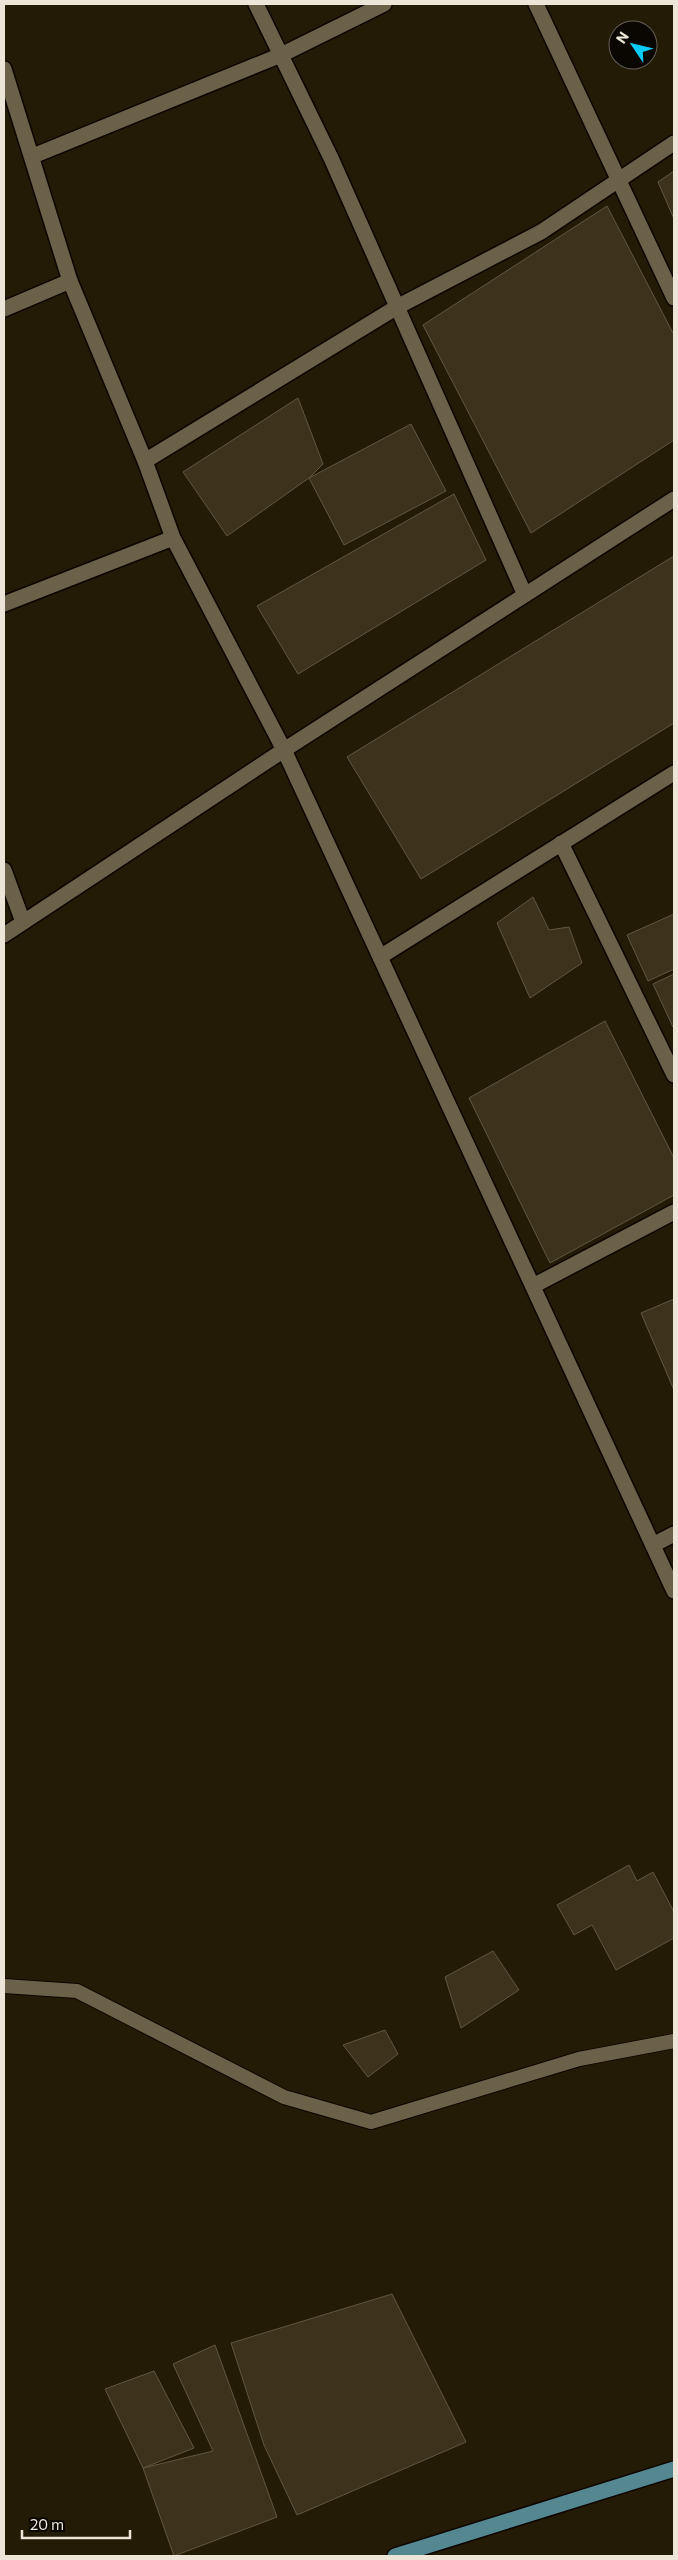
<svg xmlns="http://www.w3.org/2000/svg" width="678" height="2560" viewBox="0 0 678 2560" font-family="Commissioner,sans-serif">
<rect width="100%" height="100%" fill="#241b06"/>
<!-- building -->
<g fill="#3d331d" stroke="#615640">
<polygon points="674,171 674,219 658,182"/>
<polygon points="607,206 674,335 674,440 531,533 423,325"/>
<polygon points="298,398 323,464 309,478 227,536 183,472"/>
<polygon points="411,424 446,491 344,545 309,478"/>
<polygon points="454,494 486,560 298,674 257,606"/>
<polygon points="674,556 674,723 421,879 347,757"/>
<polygon points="533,897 549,930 569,927 582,963 530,998 497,923"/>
<polygon points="674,914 674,969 648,981 627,935"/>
<polygon points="674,974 674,1026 673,1027 653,984"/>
<polygon points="605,1021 674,1158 674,1195 550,1263 469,1098"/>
<polygon points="674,1299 674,1390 641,1313"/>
<polygon points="629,1865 637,1881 653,1872 674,1912 674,1938 616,1970 592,1925 574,1935 557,1905"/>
<polygon points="493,1951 519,1990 461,2028 445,1977"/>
<polygon points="385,2030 398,2054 368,2077 343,2045"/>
<polygon points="392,2294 466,2442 297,2515 264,2445 231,2343"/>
<polygon points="215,2345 277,2517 174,2556 143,2468 213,2451 173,2364"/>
<polygon points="154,2371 194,2448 143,2468 105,2389"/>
</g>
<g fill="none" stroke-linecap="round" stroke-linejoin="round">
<defs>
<polyline id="lane" points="4,1986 77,1991 284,2097 371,2122 579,2059 674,2041"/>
<g id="street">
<polyline points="256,4 331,158 525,595"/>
<polyline points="536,4 674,298"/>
<polyline points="4,69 70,281 145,461 173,538 284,750 674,1591"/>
<polyline points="33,156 281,55 384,4"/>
<polyline points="4,309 70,281"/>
<polyline points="145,461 397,307 541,232 674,143"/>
<polyline points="4,604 173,538"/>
<polyline points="561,843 674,1075"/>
<polyline points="4,870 23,922"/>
<polyline points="4,935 284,750 674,499"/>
<polyline points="380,957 674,773"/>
<polyline points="533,1286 674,1212"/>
<polyline points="653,1545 674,1534"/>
</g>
<polyline id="primary" points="395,2556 674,2469"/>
</defs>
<!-- lane casing -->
<use href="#lane" stroke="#0d0500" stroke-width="16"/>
<!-- street casing -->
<use href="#street" stroke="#0d0500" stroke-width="18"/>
<!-- primary casing -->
<use href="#primary" stroke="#0d0500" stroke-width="18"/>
<!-- lane -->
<use href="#lane" stroke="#6b6149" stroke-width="14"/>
<!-- street -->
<use href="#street" stroke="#6b6149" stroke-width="15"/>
<!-- primary -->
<use href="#primary" stroke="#548790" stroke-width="15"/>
</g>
<!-- border -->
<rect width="678" height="2560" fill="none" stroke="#ece5d8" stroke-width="10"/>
<!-- north arrow -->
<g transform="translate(633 45) rotate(305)"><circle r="24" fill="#0a0601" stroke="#645f57"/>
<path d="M0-4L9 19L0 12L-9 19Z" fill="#0acafa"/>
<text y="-8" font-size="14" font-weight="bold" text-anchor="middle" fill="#ece5d8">N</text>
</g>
<!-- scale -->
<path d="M22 2530v8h108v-8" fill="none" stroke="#ece5d8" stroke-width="2.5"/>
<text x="30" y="2530" font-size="15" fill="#ece5d8" stroke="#0a0601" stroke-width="4" paint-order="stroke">20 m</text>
</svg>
